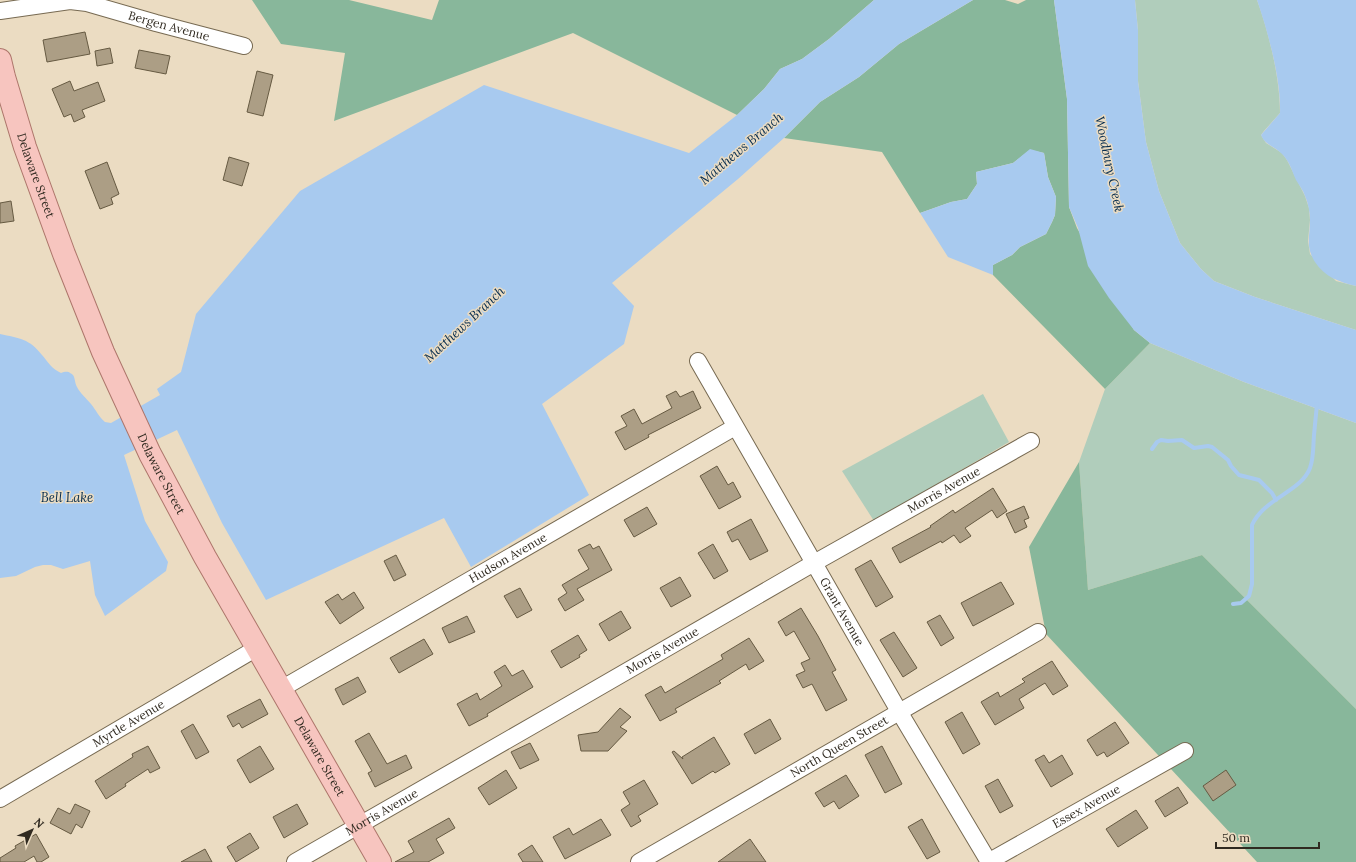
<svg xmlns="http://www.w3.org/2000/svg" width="1356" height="862" viewBox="0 0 1356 862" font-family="Lora,serif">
<rect width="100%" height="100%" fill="#ebdcc2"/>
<!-- green -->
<g fill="#b0cdbb">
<path d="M1135 0H1257C1269 33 1280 78 1280 113L1264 131 1261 135 1266 143 1282 153 1287 160 1305 196 1309 208 1310 220 1308 241 1310 254 1336 281 1356 286V330L1255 297 1214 281 1201 269 1180 243 1159 191 1146 142 1138 81V30Z"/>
<polygon points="1150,343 1244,382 1356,423 1356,709 1202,555 1088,590 1079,462 1105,389"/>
<polygon points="983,394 1009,442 874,521 842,471"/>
</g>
<!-- forest -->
<g fill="#88b79b">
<polygon points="252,0 349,0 432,20 439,0 874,0 829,39 802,59 780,69 764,89 737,115 573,33 334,121 345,53 281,44"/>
<polygon points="973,0 1005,0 1018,4 1026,0 1054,0 1067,99 1069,207 1077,228 1134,330 1150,343 1105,389 993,275 993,265 1012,255 1020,247 1046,234 1052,222 1055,215 1056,197 1048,177 1044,153 1030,150 1013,163 976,172 977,184 967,199 951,202 920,213 882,152 784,138 820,102 859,77 899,44"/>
<polygon points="1079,462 1088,590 1202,555 1356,709 1356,862 1257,862 1046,634 1029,547"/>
</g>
<!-- water -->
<g fill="#a8caef">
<path d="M874 0H973L899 44 859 77 820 102 784 138 738 179 612 283 634 306 624 344 542 404 589 495 471 567 444 518 266 600 222 523 177 430 124 455 145 521 168 562 166 571 105 616 95 595 90 561 63 569 51 565H43L35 567 16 576 0 578V334C19 338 30 339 42 355 48 362 52 369 61 373 64 372 68 371 70 373 76 375 74 382 77 387 80 393 86 398 91 404 96 410 99 417 105 422L111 423 160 395 157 389 181 372 196 314 300 191 484 85 689 153 737 115 764 89 780 69 802 59 829 39Z"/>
<polygon points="1054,0 1135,0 1138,30 1138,81 1146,142 1159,191 1180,243 1201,269 1214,281 1255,297 1356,330 1356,423 1244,382 1150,343 1134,330 1109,298 1088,266 1078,228 1069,207 1067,99"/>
<path d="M1257 0H1356V286C1339 282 1325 277 1315 262 1305 246 1310 237 1310 220 1310 212 1308 203 1305 196 1303 190 1299 185 1296 180 1292 171 1289 160 1281 153 1274 146 1265 145 1261 135L1280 113C1281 79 1268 32 1257 0Z"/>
<polygon points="1030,149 1044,153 1048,177 1056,197 1055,215 1052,222 1046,234 1020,247 1012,255 993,265 993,275 948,257 920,213 951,202 967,199 977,184 976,172 1013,163"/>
</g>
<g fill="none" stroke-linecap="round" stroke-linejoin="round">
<!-- stream -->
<g stroke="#a8caef" stroke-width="4">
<polyline points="1152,449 1157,442 1161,440 1168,441 1182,440 1194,448 1208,446 1212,447 1228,460 1231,466 1239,475 1259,480 1272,493 1276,500"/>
<path d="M1233 604 1241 603 1249 596 1252 584V525C1264 498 1301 492 1310 468 1314 457 1313 446 1314 435 1315 425 1316 414 1317 404"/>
</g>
</g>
<!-- building -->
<g fill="#ac9e85" stroke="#665a42">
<polygon points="85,32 90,54 47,62 43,40"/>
<polygon points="110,48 113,63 97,66 95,51"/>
<polygon points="139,50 170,56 166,74 135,68"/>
<polygon points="257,71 273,75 263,116 247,112"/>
<polygon points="70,81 74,91 98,82 105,101 82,110 85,117 74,122 71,114 64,117 52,89"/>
<polygon points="229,157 249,163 242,186 223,180"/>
<polygon points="107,162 119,194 111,198 113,204 100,209 85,171"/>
<polygon points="11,201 14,221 0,223 0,203"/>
<polygon points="676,391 680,397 693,391 701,408 648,435 649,437 625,450 615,432 627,426 621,416 634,409 642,424 672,408 666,396"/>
<polygon points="717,466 728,485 733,482 741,497 719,509 700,476"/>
<polygon points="993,488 1007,511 997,518 992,510 965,528 971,536 960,543 954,535 942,543 941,541 900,563 892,548 931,527 930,526 953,510 955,513"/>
<polygon points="1024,506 1029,518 1024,520 1027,527 1015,533 1006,514"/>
<polygon points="647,507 657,524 634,537 624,520"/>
<polygon points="751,519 768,551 750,560 738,539 732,542 727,532"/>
<polygon points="590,544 593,549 599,546 612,570 577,589 584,600 565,611 558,599 567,593 562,585 589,569 578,550"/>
<polygon points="713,544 728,571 714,579 698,553"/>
<polygon points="396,555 406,575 394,581 384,561"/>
<polygon points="871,560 893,597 876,607 855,569"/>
<polygon points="680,577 691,596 671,607 660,588"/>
<polygon points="1001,582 1014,604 973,626 961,603"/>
<polygon points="520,588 532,610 517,618 504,596"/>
<polygon points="354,592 364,608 340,624 325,602 338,594 342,600"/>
<polygon points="801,608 818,636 836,670 832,672 847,700 826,711 812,684 803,688 796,675 805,671 801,663 810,659 794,631 786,636 778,622"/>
<polygon points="621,611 631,628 609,641 599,624"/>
<polygon points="940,615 954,638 941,646 927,622"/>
<polygon points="467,616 475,632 449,643 442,628"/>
<polygon points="894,632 917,668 903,677 880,640"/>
<polygon points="578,635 587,650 579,655 580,657 561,668 551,651"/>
<polygon points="749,638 764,661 749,670 746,664 719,681 721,683 675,709 677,712 660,721 645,695 661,686 665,693 723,659 721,655"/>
<polygon points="424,639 433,654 399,673 390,658"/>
<polygon points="1052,661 1068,686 1053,695 1045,683 1019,699 1024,708 995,725 981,702 998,692 1000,697 1025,682 1022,679"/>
<polygon points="505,665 512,676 523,670 533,687 487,714 488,716 469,726 457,704 477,693 480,700 502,686 494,672"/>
<polygon points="358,677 366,692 343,705 335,689"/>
<polygon points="260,699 268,714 242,728 239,723 233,727 227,716"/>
<polygon points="620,708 631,717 620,727 627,731 608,751 581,751 578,735 598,732"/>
<polygon points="962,712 980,744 963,754 945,722"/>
<polygon points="770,719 781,739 755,754 744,734"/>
<polygon points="1115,722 1129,743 1107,757 1104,752 1097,756 1087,740"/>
<polygon points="193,724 209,752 196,759 181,731"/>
<polygon points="369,733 387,764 406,755 412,768 375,787 368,773 372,771 355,741"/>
<polygon points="714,737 730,764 715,773 713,771 692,784 672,752 674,751 683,759 682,757"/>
<polygon points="530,743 539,760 520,769 511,752"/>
<polygon points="148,746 160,768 150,773 148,769 125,784 126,786 106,799 95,781 133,757 132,754"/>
<polygon points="260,746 274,769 250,783 237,760"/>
<polygon points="882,746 902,784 885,793 865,755"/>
<polygon points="1044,755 1049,763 1062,755 1073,774 1051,787 1035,760"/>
<polygon points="506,770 517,788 489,805 478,788"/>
<polygon points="1226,770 1236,785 1213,801 1203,786"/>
<polygon points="846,775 859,796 839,809 834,801 824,807 815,793"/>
<polygon points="998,779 1013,806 1000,813 985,786"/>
<polygon points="644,780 658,804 638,816 641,821 631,827 621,810 630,804 623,792"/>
<polygon points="1178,787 1188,803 1165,817 1155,801"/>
<polygon points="75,804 90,811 82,828 76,824 71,834 50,823 58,808 70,814"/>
<polygon points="297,804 308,824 284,838 273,817"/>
<polygon points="1136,810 1148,828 1118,847 1106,829"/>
<polygon points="449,818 455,828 436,839 444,853 428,862 395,862 414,852 408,841"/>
<polygon points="601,819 611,835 565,859 553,837 569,828 573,835"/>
<polygon points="922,819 940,852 927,859 908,827"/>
<polygon points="250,833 259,848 236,862 227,847"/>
<polygon points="36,834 49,857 41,862 37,862 34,856 24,862 0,862 0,858 16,848 15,846"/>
<polygon points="750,839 766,862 718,862"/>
<polygon points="532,845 543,862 523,862 518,854"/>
<polygon points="205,849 212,862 181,862"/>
</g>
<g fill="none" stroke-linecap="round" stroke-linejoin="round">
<defs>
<g id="street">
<path id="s1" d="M0 11 70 1 87 3 156 23 244 46"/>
<path id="s2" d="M698 361 900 713 989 862"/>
<path id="s3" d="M281 689 735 427"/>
<path id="s4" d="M0 799 257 648"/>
<path id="s5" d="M295 862 551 715 814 563 1031 441"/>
<path id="s6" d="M639 862 1038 632"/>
<path id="s7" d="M988 862 1185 751"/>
</g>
<g id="primary">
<path id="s8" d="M0 60 4 77 25 147 64 254 103 352 150 454 205 557 380 862"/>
</g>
</defs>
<!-- street casing -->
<use href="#street" stroke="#776a52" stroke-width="18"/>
<!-- primary casing -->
<use href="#primary" stroke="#ad766b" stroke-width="24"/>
<!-- street -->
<use href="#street" stroke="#fff" stroke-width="16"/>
<!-- primary -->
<use href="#primary" stroke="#f7c5bf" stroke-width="22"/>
</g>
<g text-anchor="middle" stroke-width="3" stroke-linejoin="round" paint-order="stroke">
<!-- street labels -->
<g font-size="12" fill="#302a20" stroke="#ebdcc2">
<text dy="4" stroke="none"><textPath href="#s1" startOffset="173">Bergen Avenue</textPath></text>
<text dy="4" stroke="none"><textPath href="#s8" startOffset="121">Delaware Street</textPath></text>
<text dy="4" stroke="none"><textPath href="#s8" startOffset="445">Delaware Street</textPath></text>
<text dy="4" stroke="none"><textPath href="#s5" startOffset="748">Morris Avenue</textPath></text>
<text dy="4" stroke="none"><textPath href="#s3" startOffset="262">Hudson Avenue</textPath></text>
<text dy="4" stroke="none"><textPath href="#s2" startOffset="289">Grant Avenue</textPath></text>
<text dy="4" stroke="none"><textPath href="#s5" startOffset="424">Morris Avenue</textPath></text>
<text dy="4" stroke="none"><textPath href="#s4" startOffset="149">Myrtle Avenue</textPath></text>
<text dy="4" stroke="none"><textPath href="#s6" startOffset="231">North Queen Street</textPath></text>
<text dy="4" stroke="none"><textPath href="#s8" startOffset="769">Delaware Street</textPath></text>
<text dy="4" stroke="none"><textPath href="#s7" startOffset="113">Essex Avenue</textPath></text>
<text dy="4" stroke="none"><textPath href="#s5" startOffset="100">Morris Avenue</textPath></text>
</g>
<!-- water labels -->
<g font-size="13" font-style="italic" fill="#072d4f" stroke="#ebdcc2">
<text transform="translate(741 148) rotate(-40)" y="5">Matthews Branch</text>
<text transform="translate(1110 164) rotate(78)" y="5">Woodbury Creek</text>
<text transform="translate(464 324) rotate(-43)" y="5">Matthews Branch</text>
<text x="67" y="502">Bell Lake</text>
</g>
</g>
<!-- north arrow -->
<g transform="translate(32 830) rotate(45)" stroke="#ebdcc2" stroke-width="3" paint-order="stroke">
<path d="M0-3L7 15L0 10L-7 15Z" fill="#302a20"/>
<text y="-6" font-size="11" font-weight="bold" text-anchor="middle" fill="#302a20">N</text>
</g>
<!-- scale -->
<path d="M1216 842v6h103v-6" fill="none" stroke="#302a20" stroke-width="2"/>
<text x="1222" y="842" font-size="12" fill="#302a20" stroke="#ebdcc2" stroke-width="3" paint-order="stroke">50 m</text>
</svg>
